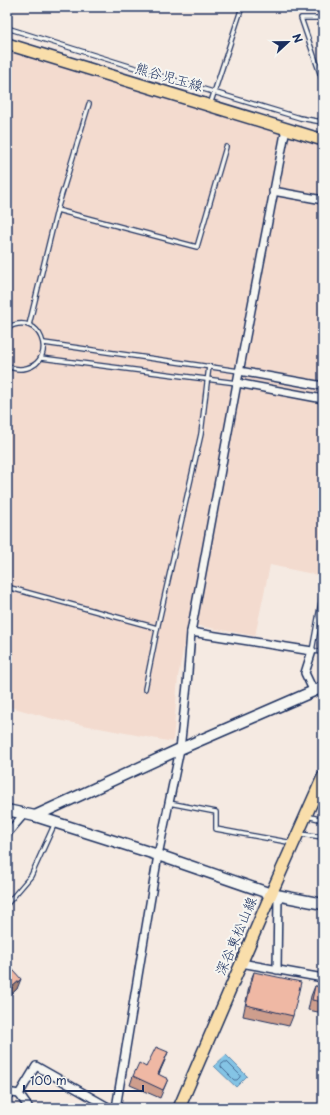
<svg xmlns="http://www.w3.org/2000/svg" width="330" height="1115" viewBox="0 0 330 1115" font-family="'Playpen Sans','Klee One',sans-serif">
<rect width="100%" height="100%" fill="#f5eae2"/>
<filter id="ink" filterUnits="userSpaceOnUse"><feTurbulence type="fractalNoise" baseFrequency=".025" numOctaves="2"/><feDisplacementMap in="SourceGraphic" scale="8" xChannelSelector="R" yChannelSelector="G"/><feConvolveMatrix kernelMatrix="1 2 1 2 8 2 1 2 1" color-interpolation-filters="sRGB"/></filter>
<g filter="url(#ink)">
<!-- built -->
<polygon fill="#f3dbcf" points="7,49 279,126 278,133 323,147 323,568 322,576 270,565 255,636 188,624 178,677 173,742 57,720 7,706"/>
<!-- water -->
<polygon fill="#84c4e5" stroke="#5a88af" points="226,1055 247,1076 236,1087 214,1066"/>
<g fill="none" stroke-linecap="round" stroke-linejoin="round">
<!-- shore -->
<polygon stroke="#456b94" stroke-width="1" points="225,1062 227,1062 240,1075 240,1077 237,1080 234,1080 221,1067 221,1065"/>
<defs>
<g id="lane">
<polyline points="323,18 301,18 323,82"/>
<polyline points="7,28 190,85 300,118 322,122 323,121"/>
<polyline points="210,105 242,7"/>
<polyline points="57,210 197,247 226,147"/>
<polyline points="29,325 57,210 89,104"/>
<path d="M7 328C41 309 58 360 27 368 20 370 13 369 7 365"/>
<polyline points="44,343 239,371"/>
<polyline points="41,358 237,383"/>
<polyline points="7,587 157,628"/>
<polyline points="323,591 312,651 323,652"/>
<polyline points="145,689 158,625 201,434 209,366"/>
<polyline points="169,803 216,812 216,829 293,843"/>
<polyline points="307,816 323,820"/>
<polyline points="300,834 323,837"/>
<polyline points="7,904 31,876 55,823"/>
</g>
<g id="street">
<polyline points="273,191 323,200"/>
<polyline points="239,371 323,386"/>
<polyline points="237,383 323,399"/>
<polyline points="191,632 312,651 305,673 314,692"/>
<polyline points="7,834 25,813"/>
<polyline points="241,963 323,978"/>
<polyline points="277,970 278,896"/>
<polyline points="7,1092 19,1094 36,1066 110,1108"/>
<polyline points="19,1094 29,1108"/>
<polyline points="116,1108 158,855 169,803 180,749 187,685 191,632 237,383 286,128"/>
</g>
<g id="secondary">
<polyline points="7,810 35,816 158,855 271,894 323,904"/>
<polyline points="35,816 180,749 323,687"/>
</g>
<g id="primary">
<polyline points="7,44 323,140"/>
<polyline points="179,1108 271,894 323,777"/>
</g>
</defs>
<!-- lane casing -->
<use href="#lane" stroke="#1b2f5e" stroke-width="6"/>
<!-- street casing -->
<use href="#street" stroke="#1b2f5e" stroke-width="10"/>
<!-- secondary casing -->
<use href="#secondary" stroke="#1b2f5e" stroke-width="13"/>
<!-- primary casing -->
<use href="#primary" stroke="#1b2f5e" stroke-width="14"/>
<!-- lane -->
<use href="#lane" stroke="#f6f6f2" stroke-width="3.5"/>
<!-- street -->
<use href="#street" stroke="#f6f6f2" stroke-width="7"/>
<!-- secondary -->
<use href="#secondary" stroke="#f6f6f2" stroke-width="10"/>
<!-- primary -->
<use href="#primary" stroke="#f9deab" stroke-width="11"/>
</g>
<!-- wall -->
<g fill="#ce9e8d" stroke="#1b2f5e">
<polygon points="7,963 17,989 8,997 7,997"/>
<polygon points="254,972 293,1016 289,1026 243,1016 250,982"/>
<polygon points="315,986 323,987 323,1013 308,1010 311,996"/>
<polygon points="165,1060 158,1075 168,1079 160,1098 130,1085 133,1076 146,1067"/>
</g>
<!-- shaded-wall -->
<g fill="#a78173" stroke="#1b2f5e">
<polygon points="21,979 17,989 8,997 12,987"/>
<polygon points="168,1052 165,1060 155,1083 158,1074"/>
</g>
<!-- building -->
<g fill="#efb8a4" stroke="#1b2f5e">
<polygon points="7,963 21,979 12,987 7,982"/>
<polygon points="254,972 301,982 293,1016 246,1005"/>
<polygon points="315,986 323,987 323,1002 312,1000"/>
<polygon points="156,1047 168,1052 158,1074 168,1079 163,1090 133,1076 139,1063 146,1067"/>
</g>
</g>
<g text-anchor="middle" stroke-width="4" stroke-linejoin="round" paint-order="stroke">
<!-- street labels -->
<g font-size="14" fill="#1b2f5e" stroke="#f6f6f2">
<text transform="translate(169 77) rotate(16)" y="5">熊谷児玉線</text>
<text transform="translate(236 936) rotate(-67)" y="5">深谷東松山線</text>
</g>
</g>
<!-- margin -->
<rect width="330" height="1115" fill="none" stroke="#f6f6f2" stroke-width="24"/>
<rect x="12" y="12" width="306" height="1091" fill="none" stroke="#1b2f5e" stroke-width="1.5" filter="url(#ink)"/>
<!-- north arrow -->
<g transform="translate(288 42) rotate(68)" stroke="#f6f6f2" stroke-width="3" paint-order="stroke">
<path d="M0-3L7 15L0 10L-7 15Z" fill="#1b2f5e"/>
<text y="-6" font-size="11" font-weight="bold" text-anchor="middle" fill="#1b2f5e">N</text>
</g>
<!-- scale -->
<path d="M24 1085v6h119v-6" fill="none" stroke="#1b2f5e" stroke-width="2"/>
<text x="30" y="1085" font-size="12" fill="#1b2f5e" stroke="#f6f6f2" stroke-width="3" paint-order="stroke">100 m</text>
</svg>
